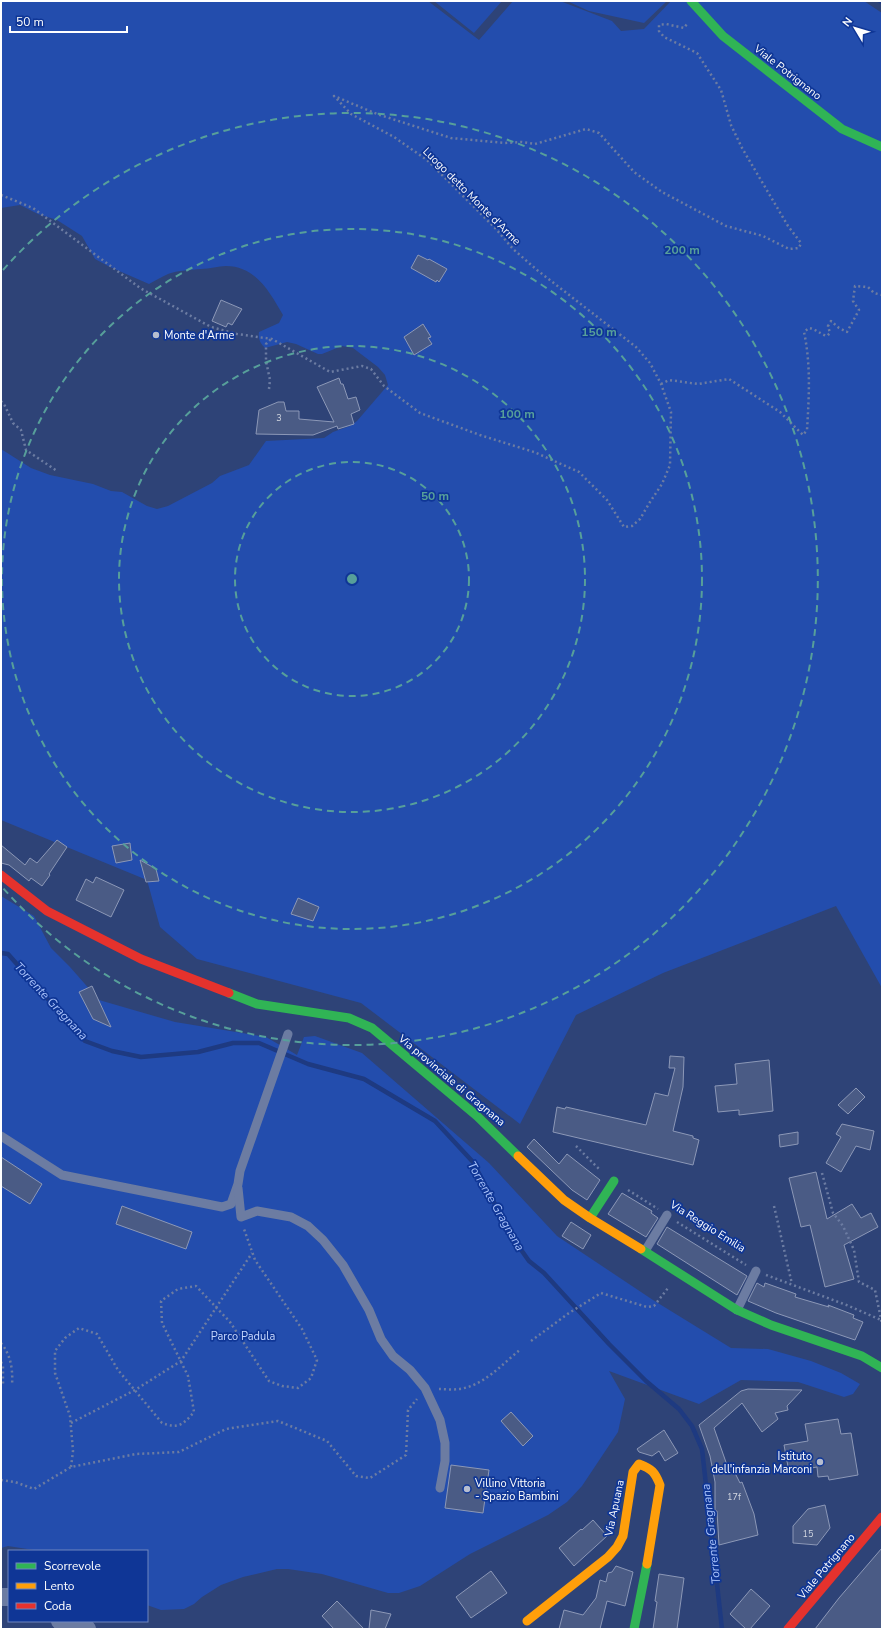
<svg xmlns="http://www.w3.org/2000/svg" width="883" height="1630" viewBox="0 0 883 1630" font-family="'Nunito Sans',sans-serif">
<rect width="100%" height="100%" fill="#2e4377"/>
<!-- green -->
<g fill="#234dad">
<path d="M1 1H428L479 40 513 1H560L612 21 621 31 644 29 671 1H864L882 13V988L836 906 663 973 576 1015 520 1124 361 1003 197 959 160 927 147 880 1 820V449L31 468 50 475 93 484 111 491 122 492 147 506 157 509 168 506 212 483 220 476 249 465 266 441 324 438 333 432 350 426 357 421 388 385 385 375 378 367 353 348 342 346 322 354H318L296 344 287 342 265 348C260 343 258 339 259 332L279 323 283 315C270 293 256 266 226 266 218 266 210 269 201 269 191 270 178 270 168 274 161 277 155 281 149 284L110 267 95 259 82 236 57 220 38 214 20 205 1 208Z"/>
<polygon points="434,1 502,1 474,33"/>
<polygon points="567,1 667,1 644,23 589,11"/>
<polygon points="1,896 34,916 51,948 70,967 99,1000 175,1022 266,1037 297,1055 304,1037 315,1036 362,1053 489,1163 557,1236 653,1300 731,1348 768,1349 811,1361 841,1373 860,1384 853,1394 844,1397 798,1382 741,1380 699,1404 609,1371 625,1399 618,1432 582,1486 567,1502 548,1515 470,1554 420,1586 399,1593 388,1593 322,1574 288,1569 277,1569 243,1577 221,1585 202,1597 194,1604 184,1609 161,1610 147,1605 147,1551 40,1551 8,1546 1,1548"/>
</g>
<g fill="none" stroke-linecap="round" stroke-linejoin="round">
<!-- stream -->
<g stroke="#1e3a81" stroke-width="4.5">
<polyline points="880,1 882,2"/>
<polyline points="1,953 8,954 85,1041 112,1051 141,1057 198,1052 233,1043 259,1043 308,1064 364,1079 435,1121 473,1162 512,1237 529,1261 544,1273 609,1344 646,1381 679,1409 692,1426 702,1449 722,1629"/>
</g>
</g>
<!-- building -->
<g fill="#4a5b85" stroke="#8c98b7">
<polygon points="418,255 428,260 429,259 447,269 439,282 437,280 436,282 411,268"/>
<polygon points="221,300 242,309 232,325 228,323 226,327 212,321"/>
<polygon points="423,324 431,337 428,338 432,344 414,355 404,337"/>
<polygon points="339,378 341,384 343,384 348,399 356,397 360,410 351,414 354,424 338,429 337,426 313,435 256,434 259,410 278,402 284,402 286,411 299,411 299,419 334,422 317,387"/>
<polygon points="57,840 67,847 49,874 50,875 42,886 31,878 29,881 9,865 1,863 1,845 25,865 30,858 37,863"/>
<polygon points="130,843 132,860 116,863 112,846"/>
<polygon points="140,860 156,869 159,881 146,882"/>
<polygon points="96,877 124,890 111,917 76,900 86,879 93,883"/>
<polygon points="298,898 319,907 313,921 291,914"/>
<polygon points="92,986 111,1027 93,1019 79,992"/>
<polygon points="670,1056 684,1057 683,1087 673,1131 693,1136 693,1138 699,1140 693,1165 553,1132 557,1107 565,1109 566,1107 646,1125 655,1093 668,1096 675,1068 669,1068"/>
<polygon points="769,1060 773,1111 739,1115 739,1110 718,1112 715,1086 737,1084 735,1064"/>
<polygon points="856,1088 865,1097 848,1114 838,1105"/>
<polygon points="842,1124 874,1131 870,1150 856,1146 841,1172 826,1163 841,1137 836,1134"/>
<polygon points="798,1132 798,1144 780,1147 779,1135"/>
<polygon points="534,1139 559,1164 567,1154 600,1180 587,1200 572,1190 527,1147"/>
<polygon points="1,1157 42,1184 30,1204 1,1186"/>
<polygon points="816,1172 827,1219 852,1204 861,1218 871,1213 878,1227 844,1245 854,1279 825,1287 810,1225 801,1227 789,1178"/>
<polygon points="622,1193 652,1211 651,1213 658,1218 646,1237 608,1214"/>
<polygon points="122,1206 192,1232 186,1249 116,1224"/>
<polygon points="571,1222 591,1235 583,1249 562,1236"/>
<polygon points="667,1227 747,1276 737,1295 657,1244"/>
<polygon points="757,1283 764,1287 765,1283 796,1294 795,1297 829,1307 828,1305 854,1315 853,1318 863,1322 855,1340 776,1313 748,1301"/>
<polygon points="748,1389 802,1390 787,1406 788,1410 775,1413 778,1419 762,1432 742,1403 714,1428 728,1468 732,1467 740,1483 742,1482 754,1514 758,1535 719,1545 717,1511 715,1511 715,1482 710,1456 699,1425 741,1391"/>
<polygon points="511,1412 533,1436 523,1446 501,1421"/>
<polygon points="838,1419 841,1434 851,1433 858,1475 829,1480 828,1476 818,1477 817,1467 789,1472 784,1445 808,1441 805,1424"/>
<polygon points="664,1430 678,1453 665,1461 659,1451 652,1456 639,1452 637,1449"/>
<polygon points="451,1465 489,1470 483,1513 445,1508"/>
<polygon points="825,1505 830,1528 817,1545 793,1543 793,1526 808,1509"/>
<polygon points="593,1520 607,1536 574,1566 559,1548 581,1529 582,1530"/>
<polygon points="882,1548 882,1629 815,1629 839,1598"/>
<polygon points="616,1566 633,1572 625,1606 607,1601 600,1629 559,1629 564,1610 583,1615 596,1598 600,1580 606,1582 608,1573 612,1572"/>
<polygon points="491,1571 507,1593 471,1618 456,1597"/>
<polygon points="659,1574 684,1578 677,1629 653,1629 657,1602 655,1601"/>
<polygon points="751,1589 770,1606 750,1629 746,1629 730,1614"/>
<polygon points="337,1601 364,1629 334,1629 322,1616"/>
<polygon points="371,1610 391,1614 385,1629 369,1629"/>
</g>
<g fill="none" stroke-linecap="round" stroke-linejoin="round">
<!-- path -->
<g stroke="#6c7ca2" stroke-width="2.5" stroke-dasharray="2 3" stroke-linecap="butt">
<polyline points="1,195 33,208 140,288 211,327 237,334 272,339 330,372 362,366 371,369 384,386 420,413 480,435 534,452 579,472 607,500 624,527 632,526 640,519 650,502 662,484 670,465 671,412 661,384 650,363 636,347 537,270 513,249 496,229 427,160 394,137 351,114 334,96 377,114 451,138 505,143 522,142 535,144 586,129 599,133 634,172 662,192 726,226 763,236 789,249 799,248 801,243 788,226 742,148 731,125 721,90 697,53 664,37 659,31 659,25 666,24 684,28 687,24"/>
<path d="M661 384 669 380 698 384 729 379 780 412 803 435 807 430C809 397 811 365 804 332L809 328C816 329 820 334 827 336L830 333 828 326 831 321 839 328 847 332 859 310 853 301 855 286 868 287 874 293 882 295"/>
<polyline points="269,389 270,380 266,361 266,344 271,339"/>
<polyline points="1,401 5,406 13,423 21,430 26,450 57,471"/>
<polyline points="576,1146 600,1170"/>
<polyline points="822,1173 833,1213 843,1226 854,1250 859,1282 875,1290 882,1324"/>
<polyline points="628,1190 658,1209"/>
<polyline points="774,1206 792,1284"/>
<polyline points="677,1222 746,1265"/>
<polyline points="766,1275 849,1306 881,1320"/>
<polyline points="531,1341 569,1313 601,1293 647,1307 654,1306 668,1288"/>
<path d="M1 1343C11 1355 13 1370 12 1385"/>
<polyline points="1,1362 3,1365 3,1384"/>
<path d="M439 1389C445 1389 452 1390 458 1389 483 1387 502 1364 521 1349"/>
<polyline points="71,1423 135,1390 181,1361 252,1253"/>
<path d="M71 1467 73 1451 70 1416 55 1373V1351L65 1338 79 1328 97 1334 118 1370 162 1423C178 1429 183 1425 194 1412L188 1376 162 1323 161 1301 178 1289 196 1286 230 1322 269 1381 282 1386 298 1388 311 1378 317 1360 302 1329 255 1260 244 1229"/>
<polyline points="1,1480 15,1482 34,1489 71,1467 136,1454 179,1452 226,1429 278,1421 327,1441 356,1476 370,1478 406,1455 408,1410 417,1399"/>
</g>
<!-- lane -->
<g stroke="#6c7ca2" stroke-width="9">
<polyline points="1,1136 62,1175 222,1207 231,1204 238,1184 240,1171 288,1034"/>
<polyline points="238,1188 241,1217 257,1211 291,1217 308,1226 323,1240 343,1265 369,1310 381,1339 393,1356 410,1370 425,1388 440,1420 445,1443 445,1461 440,1488"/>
<polyline points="645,1251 667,1215"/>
<polyline points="737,1310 756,1271"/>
</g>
<!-- street -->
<g stroke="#6c7ca2" stroke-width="18">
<polyline points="1,1597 9,1597"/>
<polyline points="60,1621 87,1629"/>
</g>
<!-- fast -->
<g stroke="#30b455" stroke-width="9">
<polyline points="691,1 723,36 842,129 882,147"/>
<polyline points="229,993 257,1004 349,1018 372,1028 477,1116 518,1156"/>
<polyline points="590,1218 614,1181"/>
<polyline points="641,1249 737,1310 771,1325 862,1356 882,1368"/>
<polyline points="634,1629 647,1564"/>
</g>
<!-- slow -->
<g stroke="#ff9f0a" stroke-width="9">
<polyline points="518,1156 564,1200 590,1218 641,1249"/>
<path d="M527 1621 608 1557 617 1547 623 1536 633 1472 639 1464C652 1469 655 1472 660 1485L647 1564"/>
</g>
<!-- jam -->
<g stroke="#e5322d" stroke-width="9">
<polyline points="1,875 47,911 141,959 229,993"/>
<polyline points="788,1629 882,1517"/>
</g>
</g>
<!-- distance rings -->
<g fill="none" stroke="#579f9a" stroke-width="2" stroke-dasharray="7 5">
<circle cx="352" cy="579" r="117"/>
<circle cx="352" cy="579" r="233"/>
<circle cx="352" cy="579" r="350"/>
<path d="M3 270A466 466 0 1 1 3 888"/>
</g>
<!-- markers -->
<g fill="#b6bdcf" stroke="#0f3696" stroke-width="1.5">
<circle cx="156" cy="335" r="4"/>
<circle cx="820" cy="1462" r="4"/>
<circle cx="467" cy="1489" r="4"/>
</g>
<g text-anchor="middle" stroke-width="3.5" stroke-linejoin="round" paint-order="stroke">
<!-- number labels -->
<g font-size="9" fill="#d2d6e0">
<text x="279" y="421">3</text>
<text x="734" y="1500">17f</text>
<text x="808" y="1537">15</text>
</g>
<!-- street labels -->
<g font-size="11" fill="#fff" stroke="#0f3696">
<text transform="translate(788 72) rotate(38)" y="4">Viale Potrignano</text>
<text transform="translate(472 196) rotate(45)" y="4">Luogo detto Monte d'Arme</text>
<text transform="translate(452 1080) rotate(40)" y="4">Via provinciale di Gragnana</text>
<text transform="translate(708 1226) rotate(32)" y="4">Via Reggio Emilia</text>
<text transform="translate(614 1508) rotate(-78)" y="4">Via Apuana</text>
<text transform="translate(826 1566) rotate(-50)" y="4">Viale Potrignano</text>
</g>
<!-- poi labels -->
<g font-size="11" fill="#fff" stroke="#0f3696" text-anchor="start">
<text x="164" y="339">Monte d'Arme</text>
<text x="812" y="1460" text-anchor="end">Istituto<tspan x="812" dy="13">dell'infanzia Marconi</tspan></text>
<text x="475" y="1487">Villino Vittoria<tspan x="475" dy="13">- Spazio Bambini</tspan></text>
</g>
<!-- park labels -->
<g font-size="11" fill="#c6d7fe" stroke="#0f3696">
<text x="243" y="1340">Parco Padula</text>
</g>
<!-- water labels -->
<g font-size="12" font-style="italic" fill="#aac3fb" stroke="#0f3696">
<text transform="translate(51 1001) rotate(47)" y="4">Torrente Gragnana</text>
<text transform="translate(496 1206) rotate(60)" y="4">Torrente Gragnana</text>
<text transform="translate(711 1534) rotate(-96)" y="4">Torrente Gragnana</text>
</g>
</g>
<circle cx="352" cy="579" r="6" fill="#579f9a" stroke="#0f3696" stroke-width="2"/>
<g font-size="12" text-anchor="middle" font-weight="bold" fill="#579f9a" stroke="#0f3696" stroke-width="3.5" stroke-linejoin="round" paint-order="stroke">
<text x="682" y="254">200 m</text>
<text x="599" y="336">150 m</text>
<text x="517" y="418">100 m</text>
<text x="435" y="500">50 m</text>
</g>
<!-- border -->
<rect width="883" height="1630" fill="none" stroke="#ffffff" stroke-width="4"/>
<!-- legend -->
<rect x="8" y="1550" width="140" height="72" fill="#0f3696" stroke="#6f86c0"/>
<rect x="16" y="1563" width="20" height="6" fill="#30b455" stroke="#6f86c0"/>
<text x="44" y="1570" font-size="12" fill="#ffffff">Scorrevole</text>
<rect x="16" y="1583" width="20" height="6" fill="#ff9f0a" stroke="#6f86c0"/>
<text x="44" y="1590" font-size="12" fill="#ffffff">Lento</text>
<rect x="16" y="1603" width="20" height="6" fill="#e5322d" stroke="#6f86c0"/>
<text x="44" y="1610" font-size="12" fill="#ffffff">Coda</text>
<!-- north arrow -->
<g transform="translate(855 28) rotate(308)" stroke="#0f3696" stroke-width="3" paint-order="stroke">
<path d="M0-3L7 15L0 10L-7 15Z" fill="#ffffff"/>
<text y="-6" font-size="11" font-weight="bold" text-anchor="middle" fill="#ffffff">N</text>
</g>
<!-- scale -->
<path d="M10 26v6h117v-6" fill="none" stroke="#ffffff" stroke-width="2"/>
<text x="16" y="26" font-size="12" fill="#ffffff" stroke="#0f3696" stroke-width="3" paint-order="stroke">50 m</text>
</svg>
